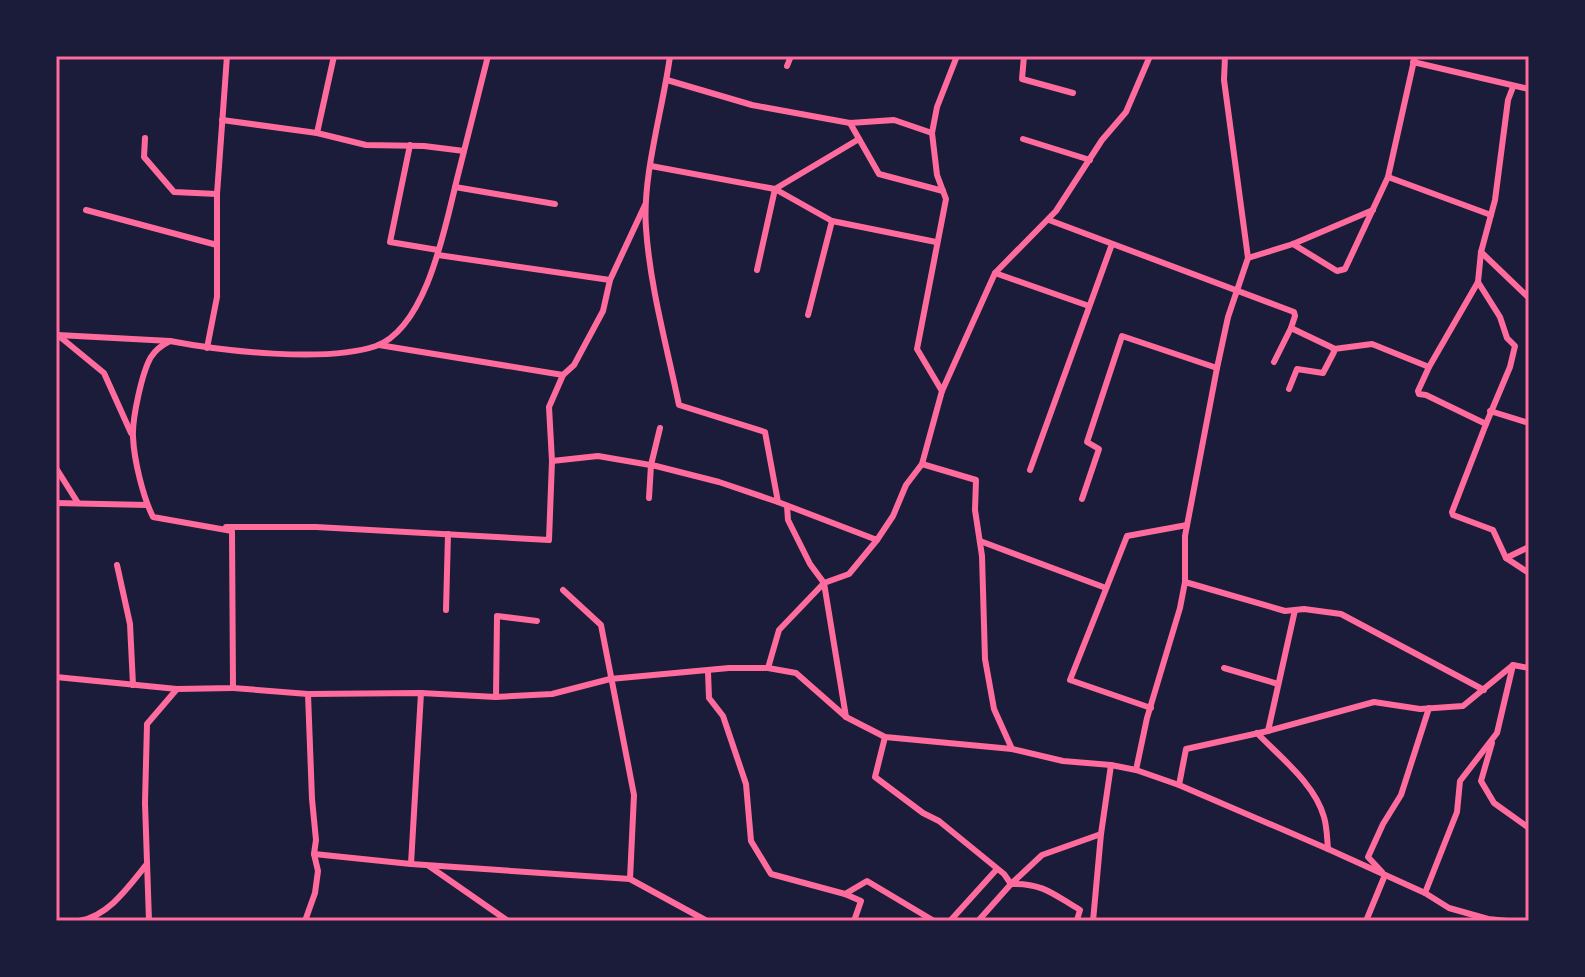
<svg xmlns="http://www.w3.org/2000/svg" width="1585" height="977" viewBox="0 0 1585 977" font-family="Lato,sans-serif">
<rect width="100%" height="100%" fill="#1b1b3a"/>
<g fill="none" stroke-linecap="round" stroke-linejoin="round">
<!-- minor -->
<g stroke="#ff6b9d" stroke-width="6">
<path d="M670 56C663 109 642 176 646 228 650 287 667 347 679 405L765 432 778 502 877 540 893 516 906 485 922 464 942 391 995 273 1056 211 1102 140 1126 112 1150 56"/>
<polyline points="1024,56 1022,79 1073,93"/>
<polyline points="1413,62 1529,89"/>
<polyline points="787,66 791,56"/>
<polyline points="667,80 752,105 850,123 894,120 932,133"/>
<polyline points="1513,87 1508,100 1495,200 1481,252 1478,282 1429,367 1418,391 1419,394 1426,395 1486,424 1452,512 1453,515 1493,530 1506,558 1529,573"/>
<polyline points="222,120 317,133 366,145 424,146 464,151"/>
<polyline points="850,123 879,174 943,191"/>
<polyline points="317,133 334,56"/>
<polyline points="145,138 144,157 174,192 217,194"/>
<polyline points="1023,139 1090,160"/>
<polyline points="410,145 390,242 438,250"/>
<polyline points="651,166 775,189 832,221 936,242"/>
<polyline points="1388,177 1491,215"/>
<polyline points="455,187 555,204"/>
<polyline points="86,210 217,245"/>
<polyline points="1049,220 1294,312 1295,316 1291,328 1333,348 1334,352 1323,373 1297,369 1289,389"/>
<polyline points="1293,244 1337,271 1345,269 1388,177 1415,56"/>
<polyline points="1481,252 1529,298"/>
<polyline points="438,255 610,280"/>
<polyline points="1248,258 1293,244 1373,210"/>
<polyline points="757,270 775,189 859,139"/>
<polyline points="995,273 1089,306"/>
<polyline points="1478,282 1500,317 1507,338 1515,346 1510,367 1486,424"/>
<polyline points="808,315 832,221"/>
<polyline points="58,335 170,341"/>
<polyline points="59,336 104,373 131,433"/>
<polyline points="379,345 563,375"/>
<polyline points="207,348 217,297 217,194 227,56"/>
<polyline points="1334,349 1372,344 1429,367"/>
<polyline points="1274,362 1291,328"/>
<polyline points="942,391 917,349 946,199 937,175 932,133 937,107 957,56"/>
<polyline points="1490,411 1529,423"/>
<polyline points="552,461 598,456 656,466 719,482 778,502"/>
<polyline points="922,464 976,480 975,510 982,556 985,659 994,709 1012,749"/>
<polyline points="56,468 78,503"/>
<polyline points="1030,470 1112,244"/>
<polyline points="649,498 651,465 660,428"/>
<polyline points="1082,499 1099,449 1087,442 1122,336 1217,368"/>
<polyline points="56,503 147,505"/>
<polyline points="787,506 788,520 810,564 824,583 846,717"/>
<polyline points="226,527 316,527 549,540 552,461 549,407 563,375 574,365 603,311 610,280 645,205"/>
<polyline points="980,541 1106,588"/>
<polyline points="1506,558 1529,547"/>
<polyline points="117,565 130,624 133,685"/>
<polyline points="1185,582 1285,611 1304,609 1341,614 1484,690"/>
<polyline points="563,590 601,625 634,795 630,879"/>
<polyline points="446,610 448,534"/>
<polyline points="768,668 779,630 824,583 849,574 877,540"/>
<polyline points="1224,668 1278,684"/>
<polyline points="708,672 709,698 723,716 746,784 751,841 771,874 845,894 861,901 854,921"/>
<polyline points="56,677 177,689"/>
<polyline points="233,688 308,694 421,693 496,697 552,694 610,679 729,668 768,668 796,673 846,717 885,737 1012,749 1063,761 1111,765 1136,770 1179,785 1328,849 1425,893 1449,908 1488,919 1508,921"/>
<polyline points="496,697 497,616 537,621"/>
<polyline points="1151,708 1070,680 1127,536 1187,525"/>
<polyline points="1268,731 1295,610"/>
<path d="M1257 733C1280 757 1315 784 1324 817 1327 827 1327 838 1328 849"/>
<path d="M885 737 875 777 923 813 939 821 1004 874 1011 884C1043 883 1053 894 1080 910L1077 920 1080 921"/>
<polyline points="1492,743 1481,781 1494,803 1529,828"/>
<polyline points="1136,770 1147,718 1180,608 1185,582 1185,536 1217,368 1228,317 1248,258 1224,80 1225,56"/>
<polyline points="1179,785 1186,749 1268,731 1374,702 1420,709 1463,706 1513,665 1529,668"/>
<polyline points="314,854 411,864 630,879 707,921"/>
<polyline points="411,864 421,693"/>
<polyline points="429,866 508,921"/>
<polyline points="1382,872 1368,857 1383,824 1401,795 1429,708"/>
<polyline points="1425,893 1457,812 1460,781 1497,733 1513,665"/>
<polyline points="845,894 867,881 934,921"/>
<path d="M79 921C109 916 129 886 147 864"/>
<path d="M149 921 145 803 147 724 177 689 233 688 232 531 153 517C143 497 134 460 133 437 132 419 142 372 151 357 156 349 162 345 170 341 222 351 326 363 376 346 428 327 446 222 458 175 468 135 478 96 488 56"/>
<polyline points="305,921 315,893 318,871 314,854 316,840 312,799 308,694"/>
<polyline points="950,921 997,869"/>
<polyline points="978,921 1011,884 1042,855 1101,834 1111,765"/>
<polyline points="1093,921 1101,834"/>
<polyline points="1366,921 1385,875"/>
</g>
</g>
<!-- border -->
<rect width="1585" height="977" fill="none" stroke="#1b1b3a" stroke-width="116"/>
<rect x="58" y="58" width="1469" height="861" fill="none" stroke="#ff6b9d" stroke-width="3"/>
</svg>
